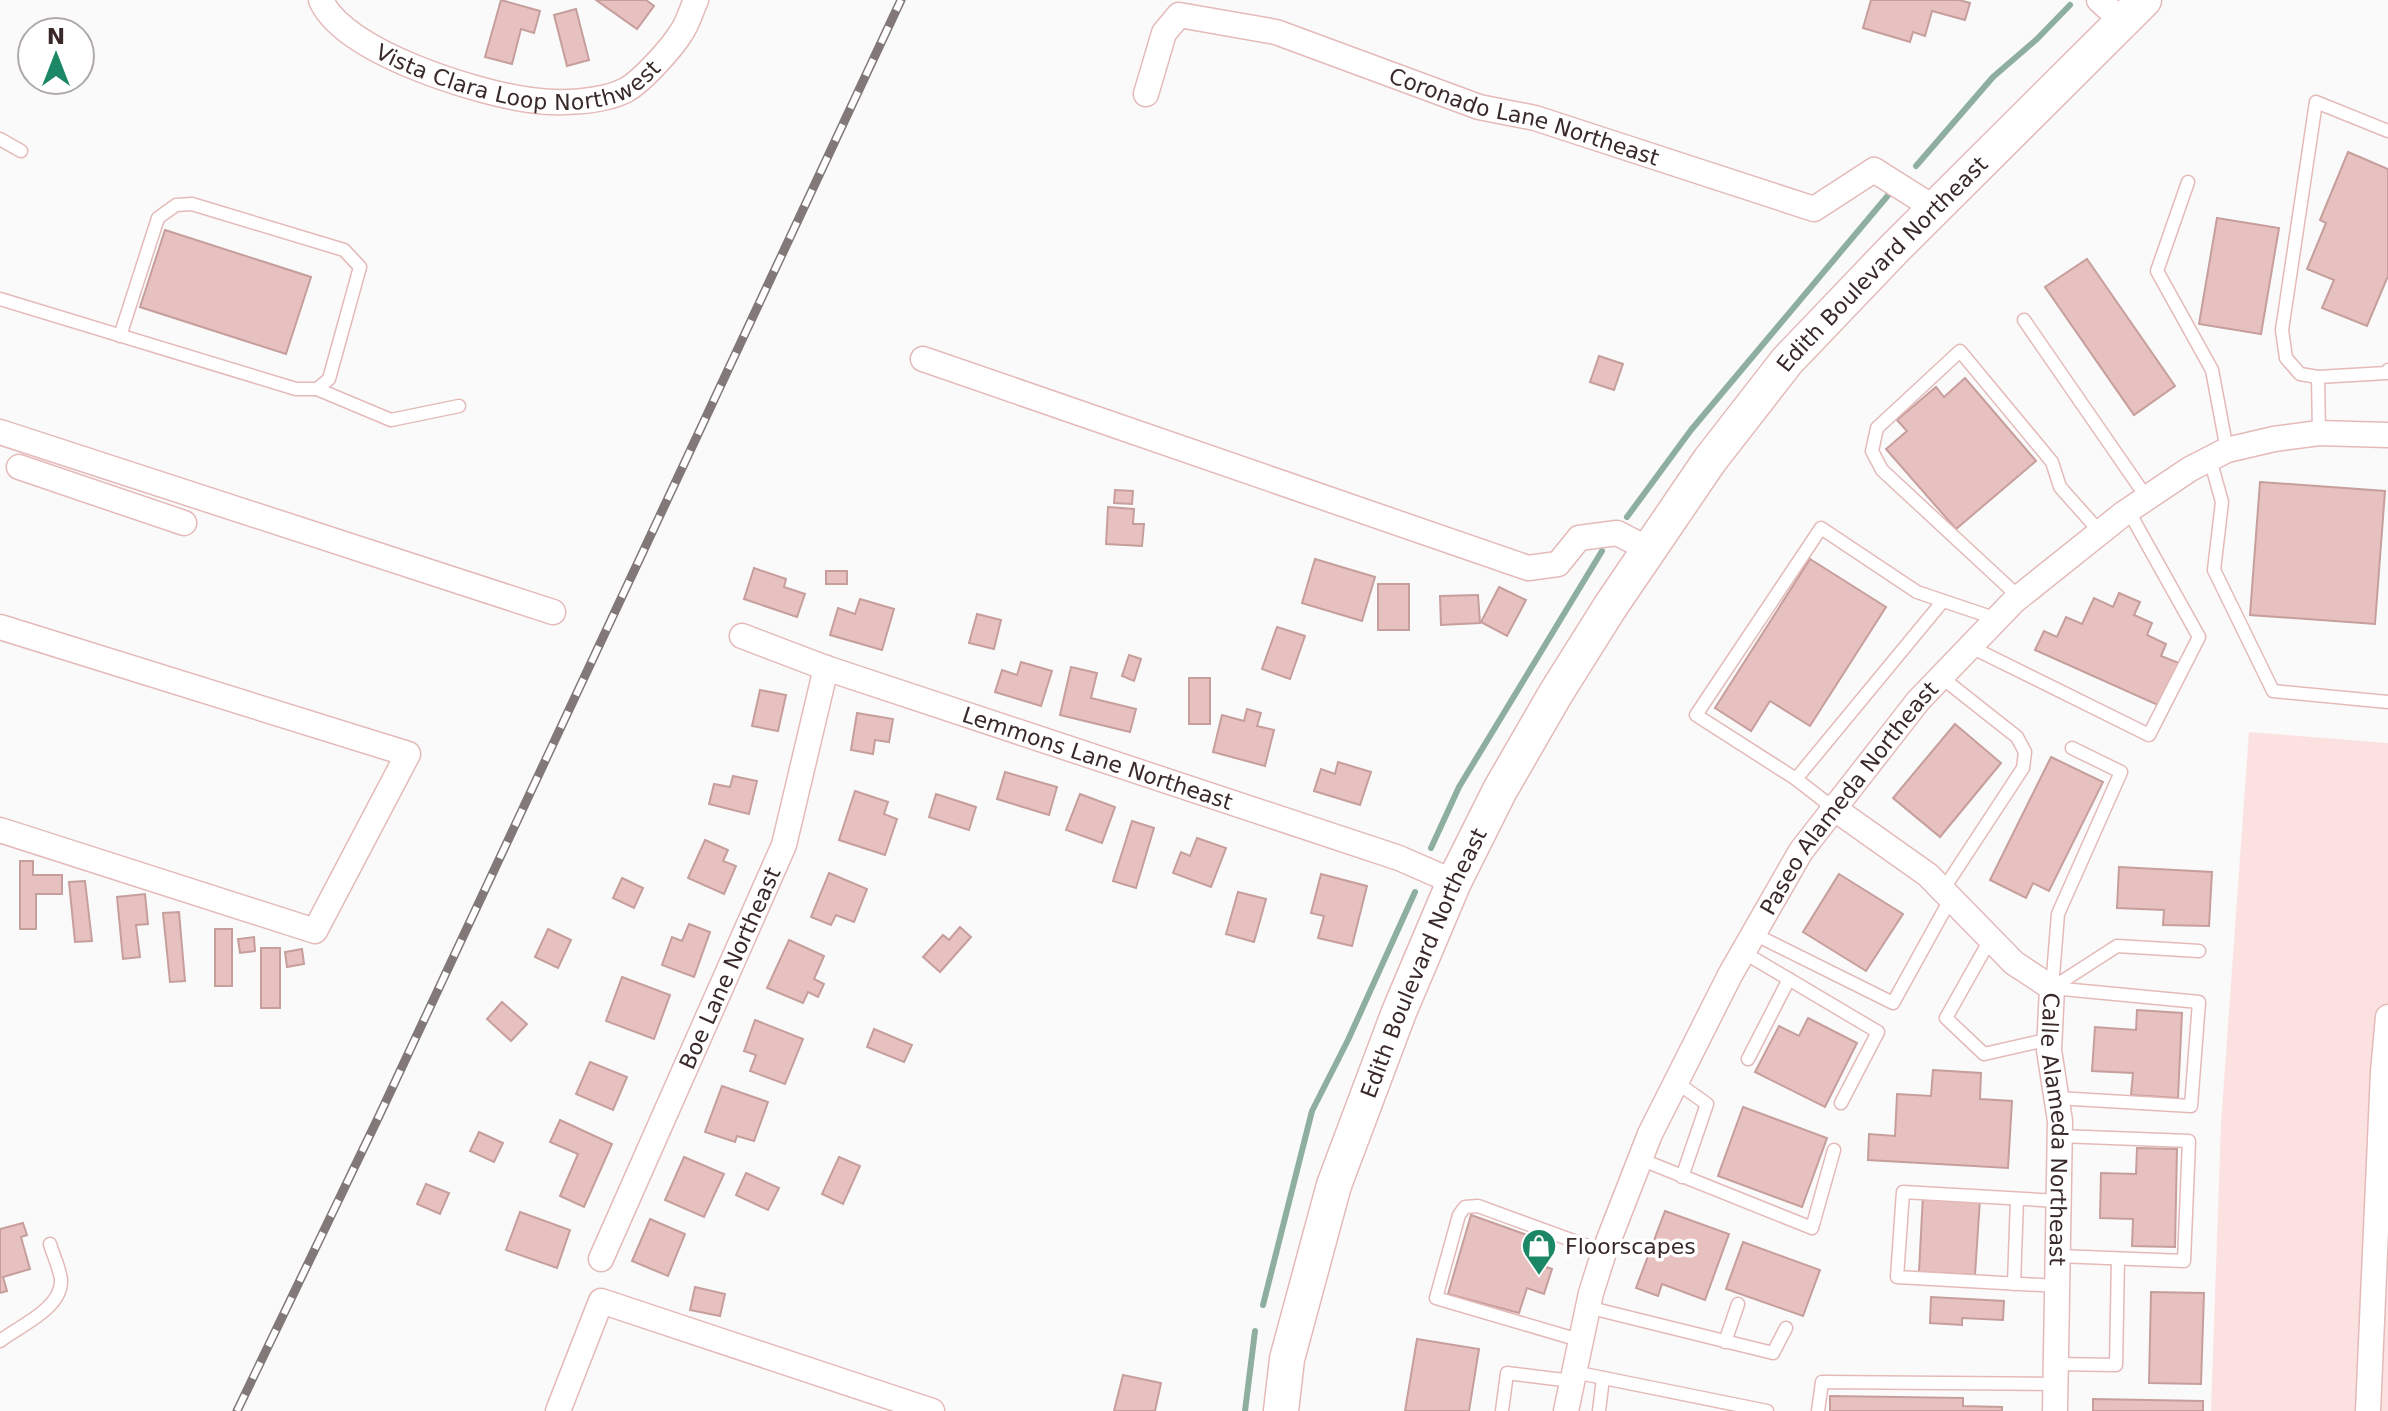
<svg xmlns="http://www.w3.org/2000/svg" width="2388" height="1411" viewBox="0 0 2388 1411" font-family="'DejaVu Sans',sans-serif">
<rect width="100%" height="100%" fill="#fafafa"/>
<!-- green -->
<polygon fill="#fbe2e1" points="2249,732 2388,743 2388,1411 2211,1411 2221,1123"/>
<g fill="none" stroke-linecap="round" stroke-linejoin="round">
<!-- stream -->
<g stroke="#8eafa0" stroke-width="6">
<polyline points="1916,166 1993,77 2037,39 2070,5"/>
<polyline points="1627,517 1691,430 1890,193"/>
<polyline points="1431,848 1459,787 1602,551"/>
<polyline points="1263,1305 1312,1111 1348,1040 1415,892"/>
<polyline points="1245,1411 1255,1331"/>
</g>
</g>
<!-- building -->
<g fill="#e6c1c0" stroke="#c69e9c" stroke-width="2">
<polygon points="501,0 540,11 534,33 521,29 512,64 485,57"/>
<polygon points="596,0 646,0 654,6 637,29"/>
<polygon points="1871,0 1959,0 1970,3 1965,20 1932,11 1925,36 1913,32 1910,42 1863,28"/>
<polygon points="576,9 589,60 567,66 554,15"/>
<polygon points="2348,152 2388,169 2388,276 2367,326 2322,308 2334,280 2307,269 2326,223 2320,220"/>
<polygon points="2217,218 2279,228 2261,334 2199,324"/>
<polygon points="165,230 311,277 286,354 140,307"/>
<polygon points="2087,259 2175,386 2134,415 2045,287"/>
<polygon points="1599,356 1623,364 1614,390 1590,382"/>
<polygon points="1965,378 2036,461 1956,529 1886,449 1907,431 1897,420 1936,387 1944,397"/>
<polygon points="2260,482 2385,491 2375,624 2250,615"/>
<polygon points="1115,490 1133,491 1132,504 1114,503"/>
<polygon points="1108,507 1134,509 1133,524 1144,524 1142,546 1106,544"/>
<polygon points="1315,559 1375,577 1362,621 1302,603"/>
<polygon points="1810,559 1886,607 1810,726 1770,701 1751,731 1715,708"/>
<polygon points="754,568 786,579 784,587 805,594 797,617 744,599"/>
<rect x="826" y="571" width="21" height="13"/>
<rect x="1378" y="584" width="31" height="46"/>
<polygon points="1499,587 1526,600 1507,636 1481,622"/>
<polygon points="2119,593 2140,602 2134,615 2152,623 2147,635 2166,644 2161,656 2179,663 2160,706 2035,650 2044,631 2057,637 2066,617 2082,624 2094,598 2113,607"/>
<polygon points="1478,595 1480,623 1441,625 1440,596"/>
<polygon points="860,599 894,609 882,650 830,635 838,608 855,614"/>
<polygon points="977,614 1001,620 994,649 969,643"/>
<polygon points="1277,627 1305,636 1290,679 1262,669"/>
<polygon points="1129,655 1141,659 1134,681 1122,676"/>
<polygon points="1021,662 1052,671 1041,706 995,692 1002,670 1017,675"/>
<polygon points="1071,667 1097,673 1091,698 1136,709 1130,732 1060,715"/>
<rect x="1189" y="678" width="21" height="46"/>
<polygon points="760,690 786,695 778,731 752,726"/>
<polygon points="1247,709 1261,713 1257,726 1274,730 1265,766 1213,752 1222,715 1244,721"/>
<polygon points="857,713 893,719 889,742 875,740 873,754 851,750"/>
<polygon points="1955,724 2001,763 1940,837 1893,798"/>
<polygon points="2051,757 2103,782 2049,891 2033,883 2026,898 1990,880"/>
<polygon points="1338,762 1371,772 1360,805 1314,791 1321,769 1335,774"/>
<polygon points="1005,772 1057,787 1049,815 997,799"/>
<polygon points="733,776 757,781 749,814 709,804 714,784 730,787"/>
<polygon points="855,791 888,802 884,814 897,819 885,855 839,840"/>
<polygon points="936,794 976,807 969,830 929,817"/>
<polygon points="1080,794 1115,807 1102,843 1066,830"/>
<polygon points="1132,821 1154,828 1136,888 1113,881"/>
<polygon points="1197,838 1226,848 1211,887 1173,873 1181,852 1190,856"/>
<polygon points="705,840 728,850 723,861 736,866 724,894 688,878"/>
<polygon points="20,861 33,861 33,875 62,875 62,894 36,894 36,929 20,929"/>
<polygon points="2119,867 2212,872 2209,926 2163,925 2164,910 2117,908"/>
<polygon points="829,873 867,889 854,922 836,915 831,925 811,917"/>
<polygon points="1321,874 1367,886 1352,946 1318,938 1324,916 1311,913"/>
<polygon points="1839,874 1903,914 1866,971 1803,932"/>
<polygon points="622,878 643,888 634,908 613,898"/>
<polygon points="85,881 92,941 75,942 69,882"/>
<polygon points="1238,892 1266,899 1254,942 1226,934"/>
<polygon points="145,894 148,924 136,925 140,957 123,959 117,897"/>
<polygon points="179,912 185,981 170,982 163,913"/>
<polygon points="689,924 710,932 694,977 662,965 672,937 682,941"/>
<polygon points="960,927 971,937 940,972 923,957 943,935 949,940"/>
<rect x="215" y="929" width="17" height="57"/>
<polygon points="548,929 571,940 558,968 535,957"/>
<polygon points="254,937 255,951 240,953 238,939"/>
<polygon points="789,940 824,956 814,979 824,984 818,997 808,992 803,1003 767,988"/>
<rect x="261" y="948" width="19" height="60"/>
<polygon points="302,949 304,964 287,967 285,952"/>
<polygon points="622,977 670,995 654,1039 606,1021"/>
<polygon points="502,1002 527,1024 511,1041 487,1019"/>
<polygon points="2137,1010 2182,1013 2178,1098 2131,1095 2133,1073 2092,1071 2095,1027 2136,1030"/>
<polygon points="1808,1018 1857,1043 1825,1107 1755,1072 1779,1026 1799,1036"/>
<polygon points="755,1020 803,1039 785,1084 750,1071 756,1055 744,1051"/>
<polygon points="874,1029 912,1045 904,1062 867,1047"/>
<polygon points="590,1062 627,1077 613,1110 576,1094"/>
<polygon points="1933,1070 1981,1073 1980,1099 2012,1101 2008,1168 1868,1160 1869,1134 1895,1136 1897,1094 1931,1096"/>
<polygon points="722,1086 768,1102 754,1141 737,1136 735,1142 705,1132"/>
<polygon points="1743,1107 1827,1138 1802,1207 1718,1176"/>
<polygon points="560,1120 612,1144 584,1207 560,1196 578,1154 550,1142"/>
<polygon points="479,1132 503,1143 494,1162 470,1151"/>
<polygon points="2137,1148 2177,1149 2175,1247 2132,1246 2133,1219 2100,1218 2101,1173 2136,1174"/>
<polygon points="684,1157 724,1174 704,1217 665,1200"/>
<polygon points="839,1157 860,1166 843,1204 822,1194"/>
<polygon points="746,1173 779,1188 768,1210 736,1195"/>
<polygon points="426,1184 449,1193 440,1214 417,1204"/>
<polygon points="1923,1195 1980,1199 1975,1275 1919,1272"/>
<polygon points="1665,1211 1729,1234 1705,1300 1662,1284 1658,1296 1636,1288"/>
<polygon points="520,1212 570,1230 557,1268 506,1250"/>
<polygon points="1471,1215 1541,1240 1534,1263 1552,1269 1544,1294 1527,1288 1519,1313 1448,1294"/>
<polygon points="650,1219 685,1234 668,1276 632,1261"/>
<polygon points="23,1223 27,1235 21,1237 30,1269 3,1277 7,1291 0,1293 0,1229"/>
<polygon points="1743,1242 1820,1270 1803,1316 1726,1289"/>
<polygon points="695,1287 725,1294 720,1316 690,1310"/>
<polygon points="2151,1292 2204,1293 2201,1384 2149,1383"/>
<polygon points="1931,1297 2004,1301 2003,1320 1962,1318 1962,1325 1930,1323"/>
<polygon points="1417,1339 1479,1349 1469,1411 1405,1411"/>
<polygon points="1123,1375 1161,1383 1155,1411 1114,1411"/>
<polygon points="1830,1396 1963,1398 1963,1406 2002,1407 2002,1411 1830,1411"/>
<polygon points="2093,1399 2203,1401 2203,1411 2093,1411"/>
</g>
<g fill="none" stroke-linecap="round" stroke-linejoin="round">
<defs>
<g id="lane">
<polyline points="2388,131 2316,102 2282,330 2286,358 2300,374 2318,377 2386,373 2388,370"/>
<polyline points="0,139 21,151"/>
<polyline points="2188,182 2157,271 2212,370 2227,450"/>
<polyline points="0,299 296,389 317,389 329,379 360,267 344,250 192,204 176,205 158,218 120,336"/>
<polyline points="2024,320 2147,498"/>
<polyline points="2318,377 2319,433"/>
<polyline points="317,389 391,420 459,406"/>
<polyline points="2210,459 2222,502 2214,570 2273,691 2388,702"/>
<polyline points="2019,597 1882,470 1872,451 1877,428 1960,351 2052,462 2060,487 2100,532"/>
<polyline points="1971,647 2149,735 2199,637 2128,510"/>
<polyline points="1941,677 2017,737 2025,752 2023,768 1943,890"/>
<polyline points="1796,779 1943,601"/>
<polyline points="1832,807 1796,779 1696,715 1821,528 1917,592 1997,619"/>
<polyline points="1754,934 1893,1003 1951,898"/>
<polyline points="1991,938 1946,1018 1984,1054 2050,1039"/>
<polyline points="1743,952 1878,1032 1841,1103"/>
<polyline points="2052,988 2199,1002 2191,1106 2057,1098"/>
<polyline points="2052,988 2058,914 2121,772 2072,748"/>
<polyline points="2052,988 2117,946 2199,951"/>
<polyline points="1748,1059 1789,979"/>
<polyline points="1676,1082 1707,1104 1682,1177"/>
<polyline points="1640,1159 1812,1228 1834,1150"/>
<polyline points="2058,1256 2184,1261 2189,1141 2060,1136"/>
<polyline points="2014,1284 2017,1199"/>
<polyline points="2057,1286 1897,1277 1903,1192 2058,1201"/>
<polyline points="1587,1307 1773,1353 1786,1328"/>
<polyline points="1579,1340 1436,1298 1459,1215 1465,1207 1478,1206 1604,1252"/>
<path d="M0 1341C19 1326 62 1309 61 1280 60 1269 53 1255 50 1244"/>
<polyline points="1725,1342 1738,1304"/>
<polyline points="2056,1364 2116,1365 2118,1259"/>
<polyline points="1574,1372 1767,1411"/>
<polyline points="1502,1411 1507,1373 1572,1381"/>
<polyline points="1599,1411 1603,1378"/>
<polyline points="1818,1411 1822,1382 2056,1384"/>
</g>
<g id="street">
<path id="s1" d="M321 0C343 52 477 93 530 100 557 104 601 103 626 90 642 81 671 49 681 33 688 23 691 11 696 0"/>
<polyline points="2099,0 2122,21"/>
<path id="s2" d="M1146 94 1164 33 1179 15 1276 32 1479 107 1535 118 1814 209 1874 170 1934 208"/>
<polyline points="923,359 1528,568 1558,564 1579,538 1617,533 1650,550"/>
<polyline points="0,432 553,612"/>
<polyline points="19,467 184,523"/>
<polyline points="0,627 408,754 315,931 0,830"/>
<path id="s3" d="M742 636 826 668 1399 858 1454 882"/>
<path id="s4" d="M1832 807 1928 875 2014 963 2052 988 2049 1050 2060 1121 2055 1411"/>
<path id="s5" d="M601 1259 784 845 826 668"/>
<polyline points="558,1411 601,1301 932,1411"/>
<path id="s6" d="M1566 1411 1591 1293 1604 1252 1650 1134 1730 975 1801 851 1918 701 2014 601 2123 514 2190 469 2227 450 2274 439 2319 433 2388 435"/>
<polyline points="2368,1411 2383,1072 2388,1017"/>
</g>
<g id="secondary">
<path id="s7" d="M1281 1411 1287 1359 1334 1185 1399 1012 1454 882 1500 790 1556 693 1610 607 1710 460 1787 361 1895 248 2144 0"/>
</g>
</defs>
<!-- lane casing -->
<use href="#lane" stroke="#e4bab9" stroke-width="15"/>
<!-- street casing -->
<use href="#street" stroke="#e4bab9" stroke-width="27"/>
<!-- secondary casing -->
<use href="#secondary" stroke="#e4bab9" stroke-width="37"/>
<!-- lane -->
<use href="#lane" stroke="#fff" stroke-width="12"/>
<!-- street -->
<use href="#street" stroke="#fff" stroke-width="24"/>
<!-- secondary -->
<use href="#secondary" stroke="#fff" stroke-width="34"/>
<defs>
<polyline id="rail" points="237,1411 380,1114 901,0"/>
</defs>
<!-- rail casing -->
<use href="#rail" stroke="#827878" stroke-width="9"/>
<!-- rail -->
<use href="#rail" stroke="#fff" stroke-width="6" stroke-dasharray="18" stroke-linecap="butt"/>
</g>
<!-- icons -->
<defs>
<symbol id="shop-pin" viewBox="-11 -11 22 30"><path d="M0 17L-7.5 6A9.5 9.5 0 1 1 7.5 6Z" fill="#1c8764" stroke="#fff"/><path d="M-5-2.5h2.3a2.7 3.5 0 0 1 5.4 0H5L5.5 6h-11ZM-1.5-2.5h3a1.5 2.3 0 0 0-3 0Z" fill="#fff"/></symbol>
</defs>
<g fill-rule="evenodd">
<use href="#shop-pin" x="1519" y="1226" width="40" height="54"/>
</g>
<g text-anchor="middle" stroke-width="7" stroke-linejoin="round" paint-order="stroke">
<!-- street labels -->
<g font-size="22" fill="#392929" stroke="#fff">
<text dy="8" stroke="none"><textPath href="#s1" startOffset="226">Vista Clara Loop Northwest</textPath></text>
<text dy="8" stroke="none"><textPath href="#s2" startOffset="448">Coronado Lane Northeast</textPath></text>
<text dy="8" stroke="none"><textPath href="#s7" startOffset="1314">Edith Boulevard Northeast</textPath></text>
<text dy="8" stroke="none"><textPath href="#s3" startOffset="376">Lemmons Lane Northeast</textPath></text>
<text dy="8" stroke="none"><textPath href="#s6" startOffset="682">Paseo Alameda Northeast</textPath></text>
<text dy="8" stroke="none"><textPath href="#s7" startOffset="472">Edith Boulevard Northeast</textPath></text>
<text dy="8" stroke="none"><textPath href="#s5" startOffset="318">Boe Lane Northeast</textPath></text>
<text dy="8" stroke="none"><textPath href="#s4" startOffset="428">Calle Alameda Northeast</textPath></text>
</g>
<!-- poi labels -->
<g font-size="22" fill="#392929" stroke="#fff" text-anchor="start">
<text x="1565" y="1254">Floorscapes</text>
</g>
</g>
<!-- north arrow -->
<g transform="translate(56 56)"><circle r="38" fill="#ffffff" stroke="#b0a9a9" stroke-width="2"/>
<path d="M0-6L14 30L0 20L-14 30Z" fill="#1c8764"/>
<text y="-12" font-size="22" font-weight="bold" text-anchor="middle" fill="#392929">N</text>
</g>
</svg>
